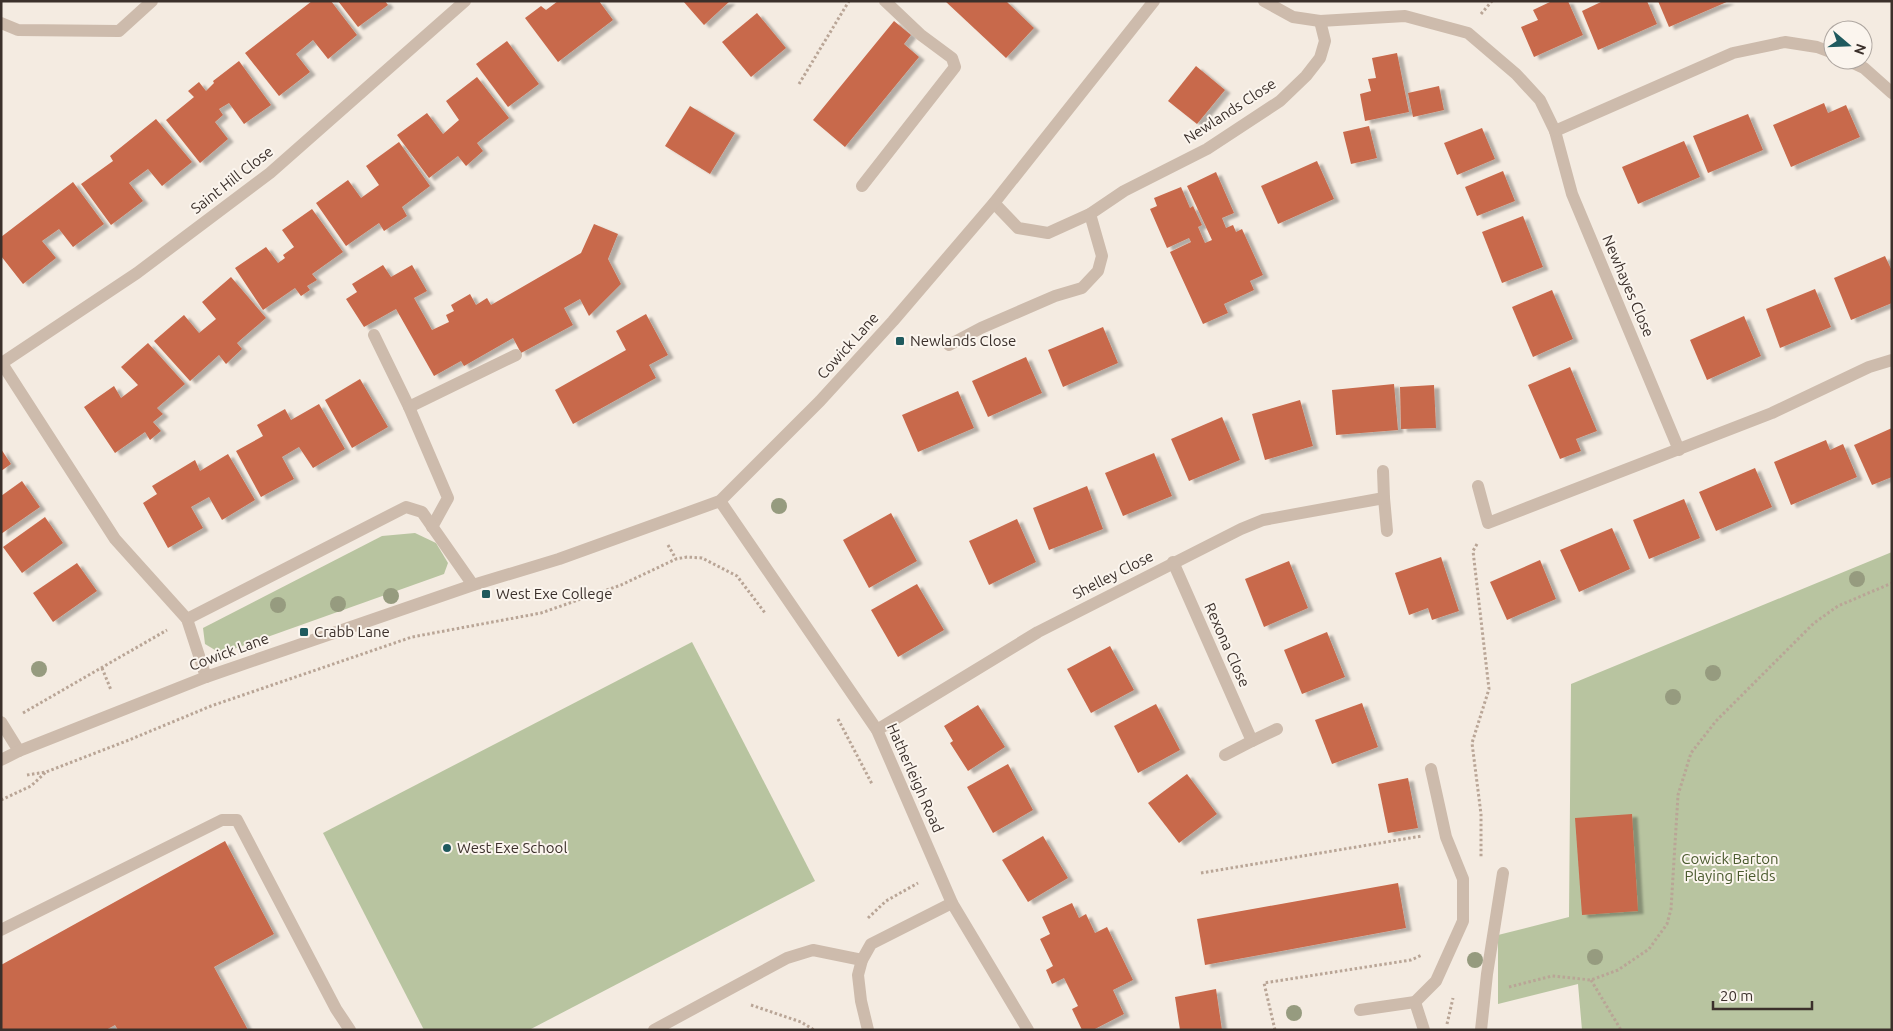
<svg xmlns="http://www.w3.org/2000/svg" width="1893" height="1031" viewBox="0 0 1893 1031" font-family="Ubuntu,sans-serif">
<defs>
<filter id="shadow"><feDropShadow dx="5.5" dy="3" stdDeviation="1" flood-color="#0004"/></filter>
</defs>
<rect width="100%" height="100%" fill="#f4ebe1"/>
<!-- green -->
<g fill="#b8c4a0">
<polygon points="415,533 436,543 448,563 444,574 225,652 215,650 205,644 203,628 382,536"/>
<polygon points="1892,552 1892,1030 1582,1030 1578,984 1498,1004 1498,935 1569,917 1571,684"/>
<polygon points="692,642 815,881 529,1030 424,1030 323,833"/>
</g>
<!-- building -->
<g fill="#c8694b" filter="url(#shadow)">
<polygon points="312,1 331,1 357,35 328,59 313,40 296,54 310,72 279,96 245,53"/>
<polygon points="338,1 385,1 388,5 358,27"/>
<polygon points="558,1 599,1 613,20 558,62 525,18 541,6 546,10"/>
<polygon points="683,1 730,1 704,25"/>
<polygon points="945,1 1006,1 1034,28 1006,58"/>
<polygon points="1552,1 1568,1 1583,35 1534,57 1521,27 1538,20 1533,10"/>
<polygon points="1603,1 1647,1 1657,24 1598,50 1582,11"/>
<polygon points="1658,1 1729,1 1669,27"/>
<polygon points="757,13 786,48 751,77 722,42"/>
<polygon points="894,21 911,35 904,44 919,57 845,147 813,120"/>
<polygon points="507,41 539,84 508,107 476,64"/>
<polygon points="1397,53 1409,112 1365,121 1360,94 1371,91 1368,79 1376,78 1372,58"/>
<polygon points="239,61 271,105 244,124 229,103 219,109 223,115 215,122 228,139 200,163 166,120 194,97 188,91 199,82 206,91 214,83 213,81"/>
<polygon points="1196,66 1225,90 1197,124 1168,101"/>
<polygon points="477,77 509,118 477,143 483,151 466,166 458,156 429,178 397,135 427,113 443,134 459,120 446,101"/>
<polygon points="1439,86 1444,110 1413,117 1408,93"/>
<polygon points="1824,103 1828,113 1846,105 1860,137 1791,167 1773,125"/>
<polygon points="690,106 735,133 710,174 665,146"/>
<polygon points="1748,114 1763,150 1708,173 1693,136"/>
<polygon points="156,119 192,162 162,186 148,169 129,183 143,201 111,225 81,184 113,161 110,156"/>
<polygon points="1369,126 1377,158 1351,164 1343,132"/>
<polygon points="1482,128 1495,159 1457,175 1444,143"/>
<polygon points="1684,141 1700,177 1638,204 1622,167"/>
<polygon points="399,142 430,186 402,207 407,216 384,231 379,223 346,246 316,203 348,180 361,198 379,185 366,166"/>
<polygon points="1317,161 1334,199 1278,224 1261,186"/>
<polygon points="1503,171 1515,201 1477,216 1465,187"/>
<polygon points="1216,172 1234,213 1222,218 1226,228 1233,225 1236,232 1242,229 1263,275 1250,281 1254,290 1224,304 1228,313 1203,324 1170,252 1191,242 1189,238 1167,248 1150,209 1157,206 1154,198 1181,187 1190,208 1193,206 1202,225 1198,227 1205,243 1212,240 1187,186"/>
<polygon points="73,182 104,224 73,247 59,229 42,241 56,258 23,284 1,256 1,237"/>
<polygon points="312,209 343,252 312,274 317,280 307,286 310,290 301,296 295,288 263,310 235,268 266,247 278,263 285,258 283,255 294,247 282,230"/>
<polygon points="1523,216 1543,267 1502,283 1482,232"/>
<polygon points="594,224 618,234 608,259 621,284 589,316 580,299 564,308 573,325 521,353 513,338 464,366 461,361 434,376 396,309 364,327 346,299 357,292 352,284 383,265 391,277 412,265 427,291 414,298 432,330 449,322 446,315 454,311 451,305 470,294 476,305 487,298 491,305 581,253"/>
<polygon points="1885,256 1892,271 1892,303 1851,320 1834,278"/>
<polygon points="231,277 266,318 237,343 242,349 226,364 219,355 190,381 154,341 184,315 199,333 216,319 202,302"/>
<polygon points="1815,289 1831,327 1780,348 1766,309"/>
<polygon points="1552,290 1573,339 1533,357 1512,307"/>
<polygon points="646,314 668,355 649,365 656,378 573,424 555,390 626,350 616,331"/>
<polygon points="1744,316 1761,356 1707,380 1690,340"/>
<polygon points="1103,327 1118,363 1063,387 1048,350"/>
<polygon points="148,343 185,384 157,408 163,414 153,422 161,431 150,440 145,432 115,453 84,407 114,386 121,398 138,385 121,367"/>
<polygon points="1026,357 1042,393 988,417 972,381"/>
<polygon points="1570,367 1597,431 1576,439 1581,451 1560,459 1528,385"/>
<polygon points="360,379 388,427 352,448 325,400"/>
<polygon points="1394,384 1398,430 1336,435 1332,390"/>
<polygon points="1434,385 1436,428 1401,429 1400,387"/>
<polygon points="958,391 974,428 918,452 902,415"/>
<polygon points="1300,400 1313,446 1265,460 1252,414"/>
<polygon points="319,404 345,449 313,468 299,447 282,457 294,479 261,497 236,451 263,436 257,425 285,409 291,420"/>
<polygon points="1222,417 1240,460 1189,481 1171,439"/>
<polygon points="1892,428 1892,477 1872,485 1854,445"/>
<polygon points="1826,440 1830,450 1843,444 1857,477 1791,505 1774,462"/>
<polygon points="1,449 11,464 1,471"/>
<polygon points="1154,453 1172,496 1123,516 1105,473"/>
<polygon points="228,454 255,500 222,520 209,497 191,507 203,528 168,548 143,503 157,494 152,486 195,460 200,471"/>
<polygon points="1755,468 1772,507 1716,531 1699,492"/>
<polygon points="22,481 40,507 1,534 1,496"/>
<polygon points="1087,486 1103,529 1049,550 1033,508"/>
<polygon points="1684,499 1700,538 1649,559 1633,520"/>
<polygon points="891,513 917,561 869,588 843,540"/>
<polygon points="45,517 63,543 22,573 3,547"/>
<polygon points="1017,519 1036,562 989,585 969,541"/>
<polygon points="1612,528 1630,569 1579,592 1560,550"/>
<polygon points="1441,557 1459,611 1432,620 1428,608 1409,615 1395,573"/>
<polygon points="1540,560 1556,599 1507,620 1490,582"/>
<polygon points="1289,561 1308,608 1264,627 1245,579"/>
<polygon points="77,563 97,591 53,622 33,593"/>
<polygon points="917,584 944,630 898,657 871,610"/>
<polygon points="1327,632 1345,677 1302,694 1284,650"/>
<polygon points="1110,646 1134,690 1091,713 1067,669"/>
<polygon points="1362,703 1378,747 1332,764 1315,720"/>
<polygon points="1156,704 1180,750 1138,773 1114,726"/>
<polygon points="978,705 1005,747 968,771 950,743 953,741 944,726"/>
<polygon points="1008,764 1033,810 993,833 967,787"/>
<polygon points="1187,774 1217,814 1179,843 1148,803"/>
<polygon points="1408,778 1418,828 1388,833 1378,784"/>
<polygon points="1632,814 1638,911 1582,915 1575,818"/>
<polygon points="1043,836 1068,878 1028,902 1002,860"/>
<polygon points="225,841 274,934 214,967 248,1030 118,1030 115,1025 106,1030 1,1030 1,965"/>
<polygon points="1398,883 1406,928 1205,965 1197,919"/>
<polygon points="1072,903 1079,918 1086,914 1095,933 1107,927 1133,980 1113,990 1124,1014 1093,1030 1082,1030 1072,1009 1078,1006 1064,978 1052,984 1046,970 1053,966 1040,939 1050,934 1042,917"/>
<polygon points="1216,989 1222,1030 1180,1030 1175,997"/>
</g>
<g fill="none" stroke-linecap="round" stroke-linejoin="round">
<!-- path -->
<g stroke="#b9a596" stroke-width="3" stroke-dasharray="2.5 2.5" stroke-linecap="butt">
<polyline points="1481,14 1492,1"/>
<polyline points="799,84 849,1"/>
<polyline points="1477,544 1473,551 1489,689 1472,743 1481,814 1481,857"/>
<polyline points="668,545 676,559"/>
<polyline points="102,668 111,690"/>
<polyline points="23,713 167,630"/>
<polyline points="838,719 872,784"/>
<polyline points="27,775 46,772 129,740 211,706 412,637 541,613 621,585 676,559 687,557 702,558 737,576 765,613"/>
<polyline points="1,800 31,786 46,772"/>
<polyline points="1201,873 1422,836"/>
<polyline points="868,918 886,901 918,883"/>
<polyline points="1591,980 1621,1030"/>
<polyline points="1509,987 1552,976 1591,980 1618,970 1649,949 1667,924 1671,909 1678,795 1691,753 1716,721 1814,623 1838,606 1892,583"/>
<polyline points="751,1005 801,1022 814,1030"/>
<polyline points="1447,1024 1453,998"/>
<polyline points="1275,1030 1264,983 1411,960 1422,955"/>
</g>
<!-- service -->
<g stroke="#cdbbac" stroke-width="12">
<polyline points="1,23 18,30 119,31 152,1"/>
<polyline points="862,186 955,67 952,58 921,35 885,1"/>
<polyline points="374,335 409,407 448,498 432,527"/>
<polyline points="409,407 516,355"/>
<polyline points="1,930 222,820 237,820 336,1009 350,1030"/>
<polyline points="1415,1002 1436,981 1463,921 1463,879 1446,837 1431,769"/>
<polyline points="654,1030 787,958 813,950 862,960"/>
<polyline points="868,1030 861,1001 858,975 862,960 871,944 952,903"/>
<polyline points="1481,1030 1487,974 1503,873"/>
</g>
<!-- minor -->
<g stroke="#cdbbac" stroke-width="12">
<polyline points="1264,1 1293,17 1320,21 1405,16 1468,33 1516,74 1540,100 1555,131 1572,194 1679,450"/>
<polyline points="1847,60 1864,68 1892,93"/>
<polyline points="1555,131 1733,53 1785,42 1817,47 1833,53"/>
<polyline points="994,203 1018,228 1048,233 1090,214 1124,191 1207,149 1280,101 1306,76 1320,58 1325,41 1320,21"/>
<polyline points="949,345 981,328 1055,296 1082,288 1098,271 1102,256 1090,214"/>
<polyline points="1,362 115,539 187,619 206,677"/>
<polyline points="2,363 137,273 270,173 465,1"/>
<polyline points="1478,486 1488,523 1772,413 1869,367 1892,360"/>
<polyline points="1384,498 1387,531"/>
<polyline points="720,501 877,730 952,903 1028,1030"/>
<polyline points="1173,562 1252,741 1277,729"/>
<polyline points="187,619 406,507 422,512 473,585"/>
<polyline points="1,722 19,751"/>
<polyline points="877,730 1038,632 1241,529 1263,520 1384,498 1383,471"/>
<polyline points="1225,755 1252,741"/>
<polyline points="1360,1010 1415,1002 1424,1030"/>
</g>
<!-- tertiary -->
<polyline stroke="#cdbbac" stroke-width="12" points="1,760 19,751 206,677 473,585 559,559 720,501 820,401 893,321 994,203 1154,1"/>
</g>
<!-- trees -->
<g fill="#969b7f">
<circle cx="779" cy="506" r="8"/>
<circle cx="1857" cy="579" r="8"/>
<circle cx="391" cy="596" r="8"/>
<circle cx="338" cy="604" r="8"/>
<circle cx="278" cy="605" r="8"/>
<circle cx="39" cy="669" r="8"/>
<circle cx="1713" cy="673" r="8"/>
<circle cx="1673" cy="697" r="8"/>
<circle cx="1595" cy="957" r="8"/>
<circle cx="1475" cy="960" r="8"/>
<circle cx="1294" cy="1013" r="8"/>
</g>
<!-- markers -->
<g fill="#1f5a5e" stroke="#fbf5ee" stroke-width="2">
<rect x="895" y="336" width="10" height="10" rx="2.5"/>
<rect x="481" y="589" width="10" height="10" rx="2.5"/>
<rect x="299" y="627" width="10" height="10" rx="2.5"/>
<circle cx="447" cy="848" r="5"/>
</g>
<g text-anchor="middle" stroke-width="4" stroke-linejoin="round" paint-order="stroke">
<!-- street labels -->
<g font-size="15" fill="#3b302b" stroke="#fbf5ee">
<text transform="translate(1230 111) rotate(-33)" y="5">Newlands Close</text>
<text transform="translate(232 180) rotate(-38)" y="5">Saint Hill Close</text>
<text transform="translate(1628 286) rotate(67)" y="5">Newhayes Close</text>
<text transform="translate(848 346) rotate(-48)" y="5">Cowick Lane</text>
<text transform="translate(1113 575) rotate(-27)" y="5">Shelley Close</text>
<text transform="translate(1227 645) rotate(66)" y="5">Rexona Close</text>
<text transform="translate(229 652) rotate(-20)" y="5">Cowick Lane</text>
<text transform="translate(915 778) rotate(66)" y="5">Hatherleigh Road</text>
</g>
<!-- poi labels -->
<g font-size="15" fill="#3b302b" stroke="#fbf5ee" text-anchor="start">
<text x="910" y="346">Newlands Close</text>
<text x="496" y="599">West Exe College</text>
<text x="314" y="637">Crabb Lane</text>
<text x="457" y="853">West Exe School</text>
</g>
<!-- park labels -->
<g font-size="15" fill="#4a5a2e" stroke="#fbf5ee">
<text x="1730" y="864">Cowick Barton<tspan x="1730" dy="17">Playing Fields</tspan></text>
</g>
</g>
<!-- border -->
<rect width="1893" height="1031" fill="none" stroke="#3b302b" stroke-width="5"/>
<!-- north arrow -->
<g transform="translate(1848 45) rotate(109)"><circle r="24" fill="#fbf5ee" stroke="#aea6a0"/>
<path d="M0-4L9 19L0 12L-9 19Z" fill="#1f5a5e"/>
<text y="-8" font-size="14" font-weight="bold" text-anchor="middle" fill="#3b302b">N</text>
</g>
<!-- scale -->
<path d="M1713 1001v8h99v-8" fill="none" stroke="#3b302b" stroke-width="2.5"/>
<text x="1720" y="1001" font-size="15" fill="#3b302b" stroke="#fbf5ee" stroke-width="4" paint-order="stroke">20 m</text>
</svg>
